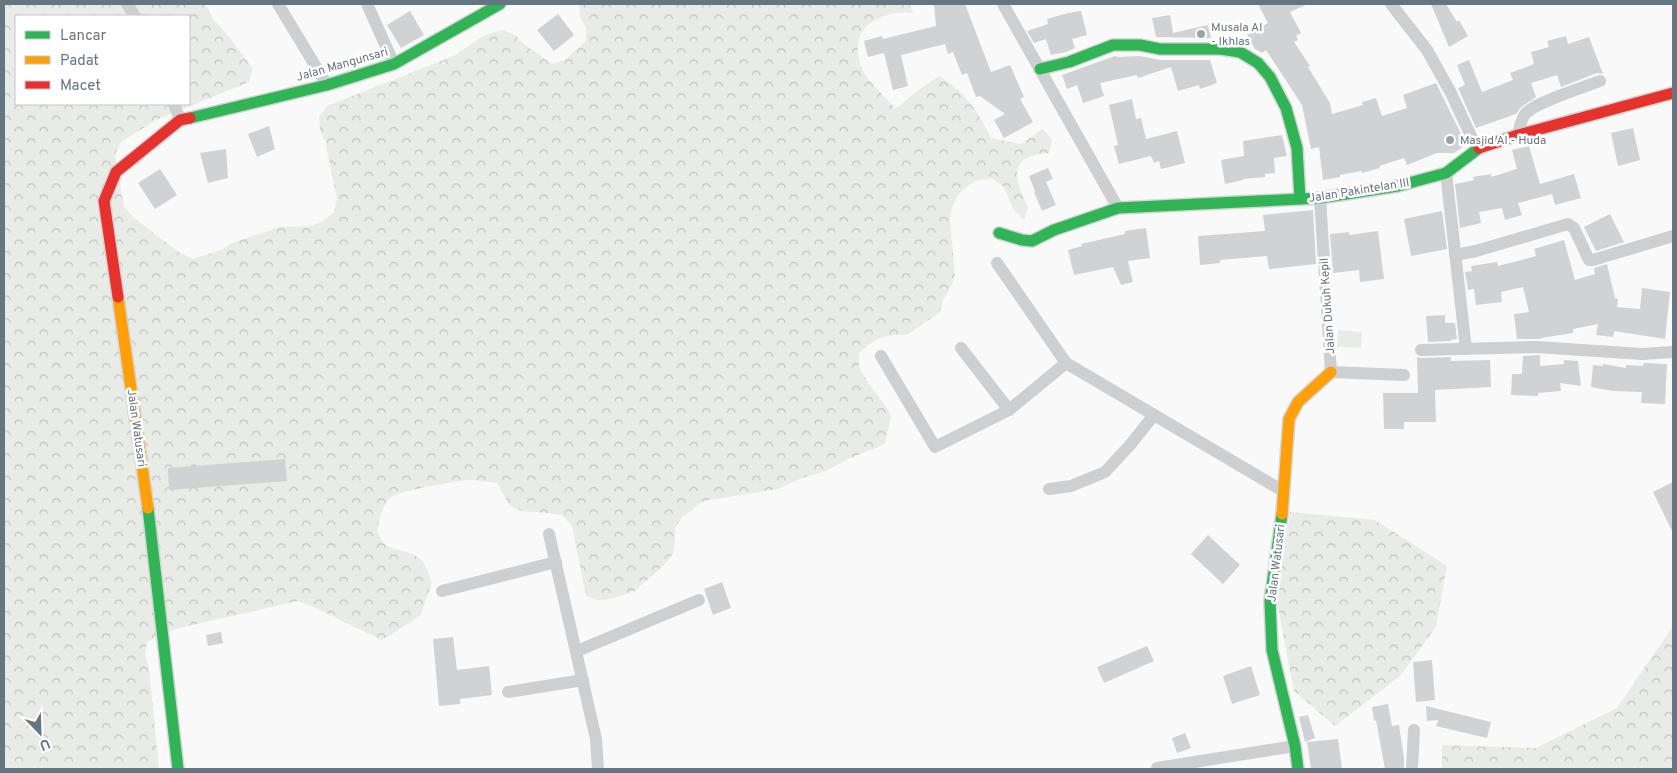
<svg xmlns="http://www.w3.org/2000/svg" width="1677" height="773" viewBox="0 0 1677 773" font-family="Overpass,sans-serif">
<defs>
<pattern id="forest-crowns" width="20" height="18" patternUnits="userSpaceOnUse" patternTransform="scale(1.25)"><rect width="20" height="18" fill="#e8ebe6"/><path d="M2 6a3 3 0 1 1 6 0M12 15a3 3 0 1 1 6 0" fill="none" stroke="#c0c3c0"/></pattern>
</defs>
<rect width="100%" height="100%" fill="#f9f9f9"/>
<!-- forest -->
<g fill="url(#forest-crowns)" fill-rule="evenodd">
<path d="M4 4H206L213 19 231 39 253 69 249 82 156 120 121 142 115 155 124 207 133 217 180 253 193 259 221 250 232 243 280 227 310 226 322 222 334 212 337 199 325 141 320 130 319 117 327 106 456 55 478 39 489 34 502 30 515 35 525 45 552 64 565 60 586 41V28L580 17 579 4H909L913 13C898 11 886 14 872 22 853 33 855 60 867 77 875 88 886 98 896 109L917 91 939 76C964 91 979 112 991 138L1021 144 1043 129 1052 140 1049 153C1008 156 1013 177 1028 207L1024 220 1014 210 1003 186 992 179 978 180 967 186 958 195 952 207 950 220 955 276 950 288 943 300 940 312 907 335C886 333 874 339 859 353V367L869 384 885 405 891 416 885 444 848 459 826 471 802 478 778 489 704 501 682 517 675 528V541L673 554 663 566 635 591 611 599 598 600 586 596 572 526 562 515 548 513 521 511 510 506 497 483C488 482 479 480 470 480 458 480 402 491 393 496 382 504 379 519 377 531 379 534 380 539 383 542 392 552 408 549 419 558 426 563 429 575 432 583L420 616 382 640 311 606 298 601 175 629 147 642 145 655 149 669 159 769H4ZM16 16H189V104H16Z"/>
<polygon points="1290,512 1375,520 1447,566 1436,627 1400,676 1335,726 1294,691 1277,602"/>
<polygon points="1673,626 1673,769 1442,769 1442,745 1536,748 1617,708"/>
</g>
<!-- pitch -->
<polygon fill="#e8ebe6" points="1338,330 1362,332 1361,348 1337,347"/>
<!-- building -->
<g fill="#d0d2d3">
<polygon points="934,4 965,4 991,72 1010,65 1024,97 1020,99 1033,122 1004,138 994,120 1005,114 980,96 976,97 967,73 962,75 953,52 948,54 945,44 901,55 908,86 893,90 884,53 868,57 864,41 882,36 883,39 936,26"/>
<polygon points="1258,4 1308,4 1290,12 1301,33 1296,36 1298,40 1294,42 1310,66 1308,67 1330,103 1332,114 1363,105 1362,102 1376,98 1382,116 1407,108 1403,95 1436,83 1463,138 1463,147 1454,153 1437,153 1407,165 1404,158 1379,166 1380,168 1362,173 1362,171 1340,175 1340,177 1323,180 1319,147 1311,149 1302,105 1266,50 1262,53 1255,49 1247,35 1268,23"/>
<polygon points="1431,4 1446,4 1457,22 1459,20 1468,36 1449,47"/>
<polygon points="410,11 424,35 401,48 387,25"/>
<polygon points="1081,11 1087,35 1072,39 1075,48 1066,52 1051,55 1046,39 1034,43 1027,31 1048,24 1047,19 1068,13"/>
<polygon points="558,14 574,35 554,51 537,30"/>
<polygon points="1170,15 1173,33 1208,25 1211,38 1156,37 1152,18"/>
<polygon points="1566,36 1568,44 1589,37 1603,74 1597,73 1561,87 1557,75 1531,83 1536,97 1521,107 1516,114 1476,128 1458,88 1465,85 1457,65 1469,60 1482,92 1513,80 1510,73 1534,64 1531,52 1549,47 1547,41"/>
<polygon points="1115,56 1119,57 1139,56 1160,60 1210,60 1217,83 1200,89 1199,85 1178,91 1171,67 1138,78 1137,75 1100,83 1104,96 1083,103 1077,85 1067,89 1062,75"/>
<polygon points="1132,99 1136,119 1141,118 1146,139 1177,131 1185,163 1161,169 1159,161 1154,163 1151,156 1119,164 1114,146 1118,145 1109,105"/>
<polygon points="269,126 275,149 257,157 248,134"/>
<polygon points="1633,128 1640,160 1618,166 1611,133"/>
<polygon points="1282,135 1287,156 1274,158 1275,173 1265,174 1265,177 1243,179 1243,180 1225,184 1221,160 1244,156 1243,141"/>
<polygon points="1529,146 1540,184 1574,174 1581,198 1555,205 1552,194 1518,203 1522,215 1505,220 1502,208 1479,212 1481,223 1460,228 1455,184 1474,180 1473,177 1491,174 1491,177 1517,169 1512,150"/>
<polygon points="226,149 228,178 208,183 200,153"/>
<polygon points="1048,168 1053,179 1046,182 1056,205 1042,211 1034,192 1035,191 1029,176"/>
<polygon points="160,169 177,195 155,209 138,183"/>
<polygon points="1313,210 1316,264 1269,269 1267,256 1220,260 1220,263 1200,265 1198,236 1265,231 1263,215"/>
<polygon points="1442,211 1447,249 1411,256 1404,219"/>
<polygon points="1610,214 1624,242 1596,251 1584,227"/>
<polygon points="1146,228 1150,258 1128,261 1133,282 1121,285 1113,267 1074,275 1068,250 1082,246 1081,244 1125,234 1125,231"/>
<polygon points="1378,231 1384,279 1360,282 1359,270 1333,273 1330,234 1349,232 1349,235"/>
<polygon points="1564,240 1575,280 1595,274 1594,268 1607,264 1615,298 1618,299 1617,307 1640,309 1642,288 1670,292 1665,339 1614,331 1613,337 1596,335 1598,324 1573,329 1573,333 1541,338 1541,339 1517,339 1514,314 1529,312 1523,287 1501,292 1502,302 1476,305 1474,289 1468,290 1467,283 1465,272 1472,271 1471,266 1497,262 1498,266 1536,256 1534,249"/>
<polygon points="1445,315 1445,323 1455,323 1457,339 1451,340 1451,341 1428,342 1426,316"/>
<polygon points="1540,355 1540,366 1564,364 1564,360 1578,361 1581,386 1560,383 1561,391 1538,393 1538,396 1511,395 1512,374 1522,374 1523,356"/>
<polygon points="1417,357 1421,358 1451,357 1451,361 1490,360 1491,387 1435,390 1436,422 1404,422 1404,429 1384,429 1383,393 1418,393"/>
<polygon points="1644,363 1667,364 1665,404 1641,403 1642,392 1613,391 1591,387 1593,365 1603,366 1603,364 1626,368 1626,365 1643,366"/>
<polygon points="285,459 287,481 169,490 168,468"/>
<polygon points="1673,482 1673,533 1653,492"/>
<polygon points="1208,535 1240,565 1223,584 1191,554"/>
<polygon points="722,582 731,608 713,615 704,589"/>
<polygon points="221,632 223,643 208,646 206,635"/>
<polygon points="453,637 457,670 489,666 492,695 460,699 460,704 439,706 433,639"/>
<polygon points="1147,646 1154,661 1104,683 1097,667"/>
<polygon points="1432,660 1435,700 1416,702 1413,662"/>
<polygon points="1251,666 1260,695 1232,704 1223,676"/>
<polygon points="1388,704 1392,726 1399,725 1404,758 1404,769 1385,769 1376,720 1374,721 1372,707"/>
<polygon points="1426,706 1491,722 1487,738 1436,726 1438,720 1427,721"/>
<polygon points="1308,715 1315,738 1305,742 1299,717"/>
<polygon points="1185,733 1191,748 1177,753 1172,738"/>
<polygon points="1338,739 1342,769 1311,769 1307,742"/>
</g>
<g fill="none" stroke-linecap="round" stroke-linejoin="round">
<defs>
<g id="fast">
<polyline points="1040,69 1069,62 1113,45 1140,45 1160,49 1220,49 1240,52 1258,63 1270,77 1286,108 1297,148 1300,199"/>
<polyline points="190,118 327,85 394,64 500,4"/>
<polyline points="999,233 1022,240 1032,241 1054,230 1118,208 1320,198 1398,186 1446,173 1479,148"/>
<polyline points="148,508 178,769"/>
<polyline points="1282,514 1270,601 1272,650 1295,746 1298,769"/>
</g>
<g id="slow">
<polyline points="118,297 148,508"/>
<polyline points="1282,514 1289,419 1298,402 1331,372"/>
</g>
<g id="jam">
<polyline points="1479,148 1518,135 1673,93"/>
<polyline points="118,297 104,201 116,172 180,120 190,118"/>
</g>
</defs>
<!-- fast casing -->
<use href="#fast" stroke="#d5d6d7" stroke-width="14"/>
<!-- slow casing -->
<use href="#slow" stroke="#d5d6d7" stroke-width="14"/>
<!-- jam casing -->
<use href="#jam" stroke="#d5d6d7" stroke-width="14"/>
<!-- street -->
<g stroke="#cecfd0" stroke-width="12">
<polyline points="127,4 135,16"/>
<polyline points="278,4 327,85"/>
<polyline points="367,4 394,64"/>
<polyline points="1003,4 1118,208"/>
<polyline points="1391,4 1427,50 1451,93 1477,149"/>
<polyline points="174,104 180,120"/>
<path d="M1518 135C1520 127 1521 118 1526 113 1537 102 1584 87 1600 81"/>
<polyline points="1446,173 1466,349"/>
<polyline points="1320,198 1331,372 1404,375"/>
<polyline points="1455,255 1476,251 1568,224 1574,228 1589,260 1593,260 1673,236"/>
<polyline points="997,263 1066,363 1283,491"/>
<polyline points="961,348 1009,410"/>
<polyline points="1421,350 1537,347 1642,354 1673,352"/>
<polyline points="881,356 935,447 1009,410 1066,363"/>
<polyline points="1049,489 1071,486 1105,472 1130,445 1154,415"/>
<polyline points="549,534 596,739 598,769"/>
<polyline points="442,591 556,562"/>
<polyline points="577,651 699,600"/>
<polyline points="508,692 583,680"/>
<polyline points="1157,768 1295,746"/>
<polyline points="1412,769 1414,730"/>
</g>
<!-- fast -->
<use href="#fast" stroke="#30b455" stroke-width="11"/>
<!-- slow -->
<use href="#slow" stroke="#ff9f0a" stroke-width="11"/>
<!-- jam -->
<use href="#jam" stroke="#e5322d" stroke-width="11"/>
</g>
<!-- markers -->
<g fill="#99a4ac" stroke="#fff" stroke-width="2">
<circle cx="1201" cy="34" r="5"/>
<circle cx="1450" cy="140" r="5"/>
</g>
<g text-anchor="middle" stroke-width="5" stroke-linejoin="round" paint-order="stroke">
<!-- poi labels -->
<g font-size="12" fill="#657683" stroke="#fff" text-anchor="start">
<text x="1211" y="31">Musala Al<tspan x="1211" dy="14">- Ikhlas</tspan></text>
<text x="1460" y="144">Masjid Al - Huda</text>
</g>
<!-- street labels -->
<g font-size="12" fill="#657683" stroke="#fff">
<text transform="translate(342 64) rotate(-16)" y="4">Jalan Mangunsari</text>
<text transform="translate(1359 190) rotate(-9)" y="4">Jalan Pakintelan III</text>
<text transform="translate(1327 306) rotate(-94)" y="4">Jalan Dukuh Kepil</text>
<text transform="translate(137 428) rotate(82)" y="4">Jalan Watusari</text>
<text transform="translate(1276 563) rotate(-83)" y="4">Jalan Watusari</text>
</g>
</g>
<!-- border -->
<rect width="1677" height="773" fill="none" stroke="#657683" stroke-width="10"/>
<!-- legend -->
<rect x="15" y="15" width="175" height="90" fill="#ffffff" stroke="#c1c8cd"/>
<rect x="25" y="31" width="25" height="8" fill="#30b455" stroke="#c1c8cd"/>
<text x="60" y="40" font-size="15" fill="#657683">Lancar</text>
<rect x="25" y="56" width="25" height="8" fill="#ff9f0a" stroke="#c1c8cd"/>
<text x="60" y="65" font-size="15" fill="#657683">Padat</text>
<rect x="25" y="81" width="25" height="8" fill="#e5322d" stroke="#c1c8cd"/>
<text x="60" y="90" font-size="15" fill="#657683">Macet</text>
<!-- north arrow -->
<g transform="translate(40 733) rotate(157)" stroke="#ffffff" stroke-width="4" paint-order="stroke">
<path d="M0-4L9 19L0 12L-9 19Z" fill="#657683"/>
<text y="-8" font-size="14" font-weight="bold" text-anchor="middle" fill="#657683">U</text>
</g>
</svg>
